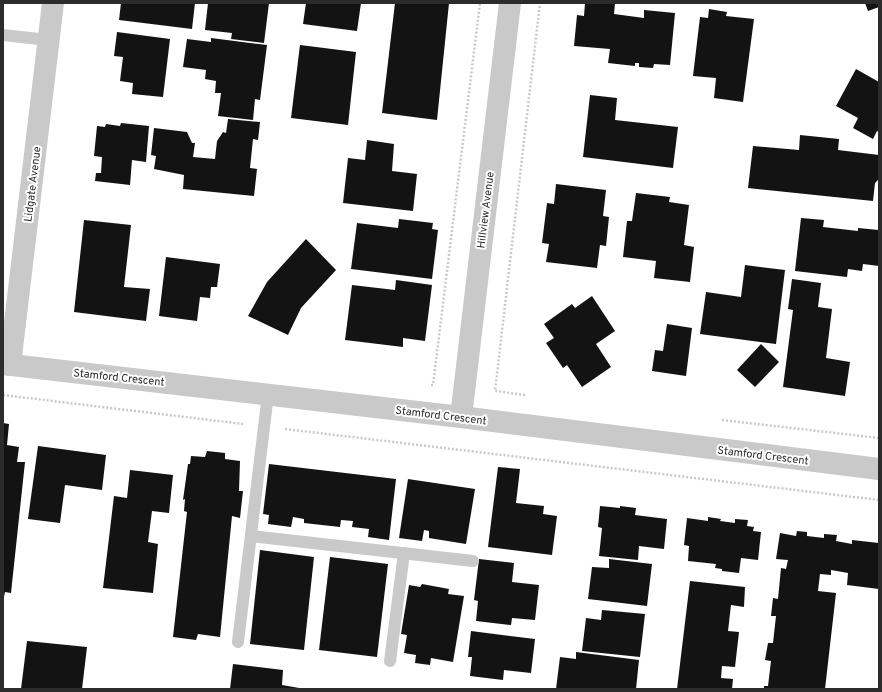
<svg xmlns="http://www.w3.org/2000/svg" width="882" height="692" viewBox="0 0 882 692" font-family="Overpass,sans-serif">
<rect width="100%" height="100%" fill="#fff"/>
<!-- building -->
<g fill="#131313">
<polygon points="121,3 195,3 192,29 119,20"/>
<polygon points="208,3 269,3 264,43 231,39 232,33 205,30"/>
<polygon points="306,3 361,3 357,31 303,24"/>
<polygon points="395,3 449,3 437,120 382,113"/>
<polygon points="585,3 615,3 614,14 644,18 644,10 675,13 670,65 654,64 653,68 639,67 639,63 635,63 635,66 608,63 610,49 574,46 577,15 584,16"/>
<polygon points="865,3 879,3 879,7 868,11"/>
<polygon points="709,9 727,12 726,16 754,19 743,102 714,98 716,78 693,76 700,17 708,18"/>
<polygon points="117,32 170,39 163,97 132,94 133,83 120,81 123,57 114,56"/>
<polygon points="211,38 267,45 260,100 255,99 253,120 218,116 221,93 215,93 216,81 205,79 206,70 183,67 187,39 211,42"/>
<polygon points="300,45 356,52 348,125 291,118"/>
<polygon points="856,69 879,82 879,132 877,131 873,139 853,128 858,118 836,106"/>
<polygon points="590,95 617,98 615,120 678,127 673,168 583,157"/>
<polygon points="228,119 260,122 258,140 253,139 250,168 257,169 254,196 183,189 184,175 154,169 156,156 151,155 154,128 187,132 192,143 195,143 193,157 215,159 217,141 223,132 226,133"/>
<polygon points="121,123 149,126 146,162 132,160 130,185 95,181 96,173 101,173 102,157 94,156 97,126 105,127 106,124 120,126"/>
<polygon points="800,135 839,139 838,150 879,155 879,179 875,183 873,201 748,188 753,146 799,150"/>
<polygon points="367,140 394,144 392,171 417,174 413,211 343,203 348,158 365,160"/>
<polygon points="556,184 606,190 603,216 609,217 606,246 600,245 597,268 546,262 549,244 542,243 547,203 554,204"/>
<polygon points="636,193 670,197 669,202 689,205 684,245 694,247 690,282 654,278 656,261 623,257 627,221 632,221"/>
<polygon points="801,218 824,220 823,227 858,231 858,228 879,230 879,266 863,264 862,271 848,269 847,277 795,271"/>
<polygon points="399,219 433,223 432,229 438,230 432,279 351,269 357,223 398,228"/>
<polygon points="84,220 131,225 124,287 150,289 146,321 74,312"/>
<polygon points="306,239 336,270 301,308 288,335 248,316 267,282"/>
<polygon points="166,257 220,264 217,287 211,287 210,298 200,297 197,321 159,316"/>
<polygon points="745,265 785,270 776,344 700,334 706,292 741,297"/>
<polygon points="792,279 821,283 818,307 832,309 826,358 850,362 845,396 783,387 793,310 788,309"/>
<polygon points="396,280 432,285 425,341 403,338 403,347 345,340 352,285 395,290"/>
<polygon points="592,296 615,331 596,344 611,367 582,387 567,365 563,368 546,343 554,338 544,324 572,304 575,308"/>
<polygon points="667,324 692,328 686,376 652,371 655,350 663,351"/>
<polygon points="761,344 779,362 755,387 737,370"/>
<polygon points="3,423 9,424 7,445 19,447 17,462 25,462 11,593 5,592 4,597"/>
<polygon points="38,446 106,455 102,490 65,485 60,523 28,519"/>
<polygon points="207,451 225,453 225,459 240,461 239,491 243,491 240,518 232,516 220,637 198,634 196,640 173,637 187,512 184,511 185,499 183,500 188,464 190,464 191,456 205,457"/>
<polygon points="269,464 396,479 389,540 368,537 369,529 352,527 353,521 341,520 340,527 304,523 304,519 293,517 291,527 268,524 269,515 263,514"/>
<polygon points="498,467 520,469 516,503 544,506 543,514 557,516 552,555 488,547"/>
<polygon points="130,470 173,475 169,513 152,511 148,542 158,544 153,593 103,588 114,496 127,498"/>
<polygon points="408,479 475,489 466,544 429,538 429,531 424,530 422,541 399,538"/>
<polygon points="600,506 620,508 620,506 636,508 635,515 667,519 664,549 639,546 638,560 599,556 602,528 598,527"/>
<polygon points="708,517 721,519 720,521 735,523 735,519 748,520 747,526 754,527 753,531 761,532 758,560 741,558 739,573 722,571 722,569 715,568 716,564 688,561 689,546 684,545 687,518 708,521"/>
<polygon points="797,531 807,532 807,536 824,538 824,534 837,535 836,541 852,544 852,540 879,543 879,589 847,585 848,573 831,570 831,575 820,574 818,591 836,593 825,689 764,689 764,686 768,686 771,661 765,660 768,643 773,643 776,616 771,616 773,598 778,599 781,568 786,569 788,560 776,559 780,533 796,536"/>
<polygon points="260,550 314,557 304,650 250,644"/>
<polygon points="330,557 388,564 377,657 319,650"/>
<polygon points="479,559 514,563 512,582 539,585 535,620 512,618 511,625 476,621 478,601 474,600"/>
<polygon points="609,559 652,564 647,606 588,599 592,567 609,568"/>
<polygon points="690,581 745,587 744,607 731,605 728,631 739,632 735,667 722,666 721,678 733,679 732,689 677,689"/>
<polygon points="422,584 449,589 448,594 464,596 453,662 431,658 430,665 415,663 416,655 404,653 407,635 401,634 409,585 420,587"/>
<polygon points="602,610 645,614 640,657 582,651 586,618 601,620"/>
<polygon points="471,631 535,639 531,673 504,670 503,680 470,676 472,657 468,657"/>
<polygon points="27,641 87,647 82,689 21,689"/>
<polygon points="576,652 639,660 636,689 556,689 560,657 576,659"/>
<polygon points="233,664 283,670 282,685 305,689 230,689"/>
</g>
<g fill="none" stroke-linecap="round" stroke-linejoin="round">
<!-- path -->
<g stroke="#c9c9c9" stroke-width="2.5" stroke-dasharray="2 2" stroke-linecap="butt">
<polyline points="431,385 433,385 480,3"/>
<polyline points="3,395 243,424"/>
<polyline points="525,395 495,391 540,3"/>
<polyline points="722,420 879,438"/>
<polyline points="285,429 879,500"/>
</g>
<!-- lane -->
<g stroke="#c9c9c9" stroke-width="12">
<polyline points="3,35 48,40"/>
<polyline points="251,536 473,561"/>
<polyline points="238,642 268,394"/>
<polyline points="390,661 404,553"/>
</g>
<!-- street -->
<g stroke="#c9c9c9" stroke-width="22">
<polyline points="3,364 461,417 879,469"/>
<polyline points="10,365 53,3"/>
<polyline points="461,417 510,3"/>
</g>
</g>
<g text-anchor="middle" stroke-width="4" stroke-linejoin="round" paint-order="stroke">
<!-- street labels -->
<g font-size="11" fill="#2c2c2c" stroke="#fff">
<text transform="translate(32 184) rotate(-83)" y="4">Lidgate Avenue</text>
<text transform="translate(485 210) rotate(-83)" y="4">Hillview Avenue</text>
<text transform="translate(119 377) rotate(6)" y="4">Stamford Crescent</text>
<text transform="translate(441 415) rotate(7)" y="4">Stamford Crescent</text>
<text transform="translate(763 455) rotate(7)" y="4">Stamford Crescent</text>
</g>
</g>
<!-- border -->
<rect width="882" height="692" fill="none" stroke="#2c2c2c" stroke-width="8"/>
</svg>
